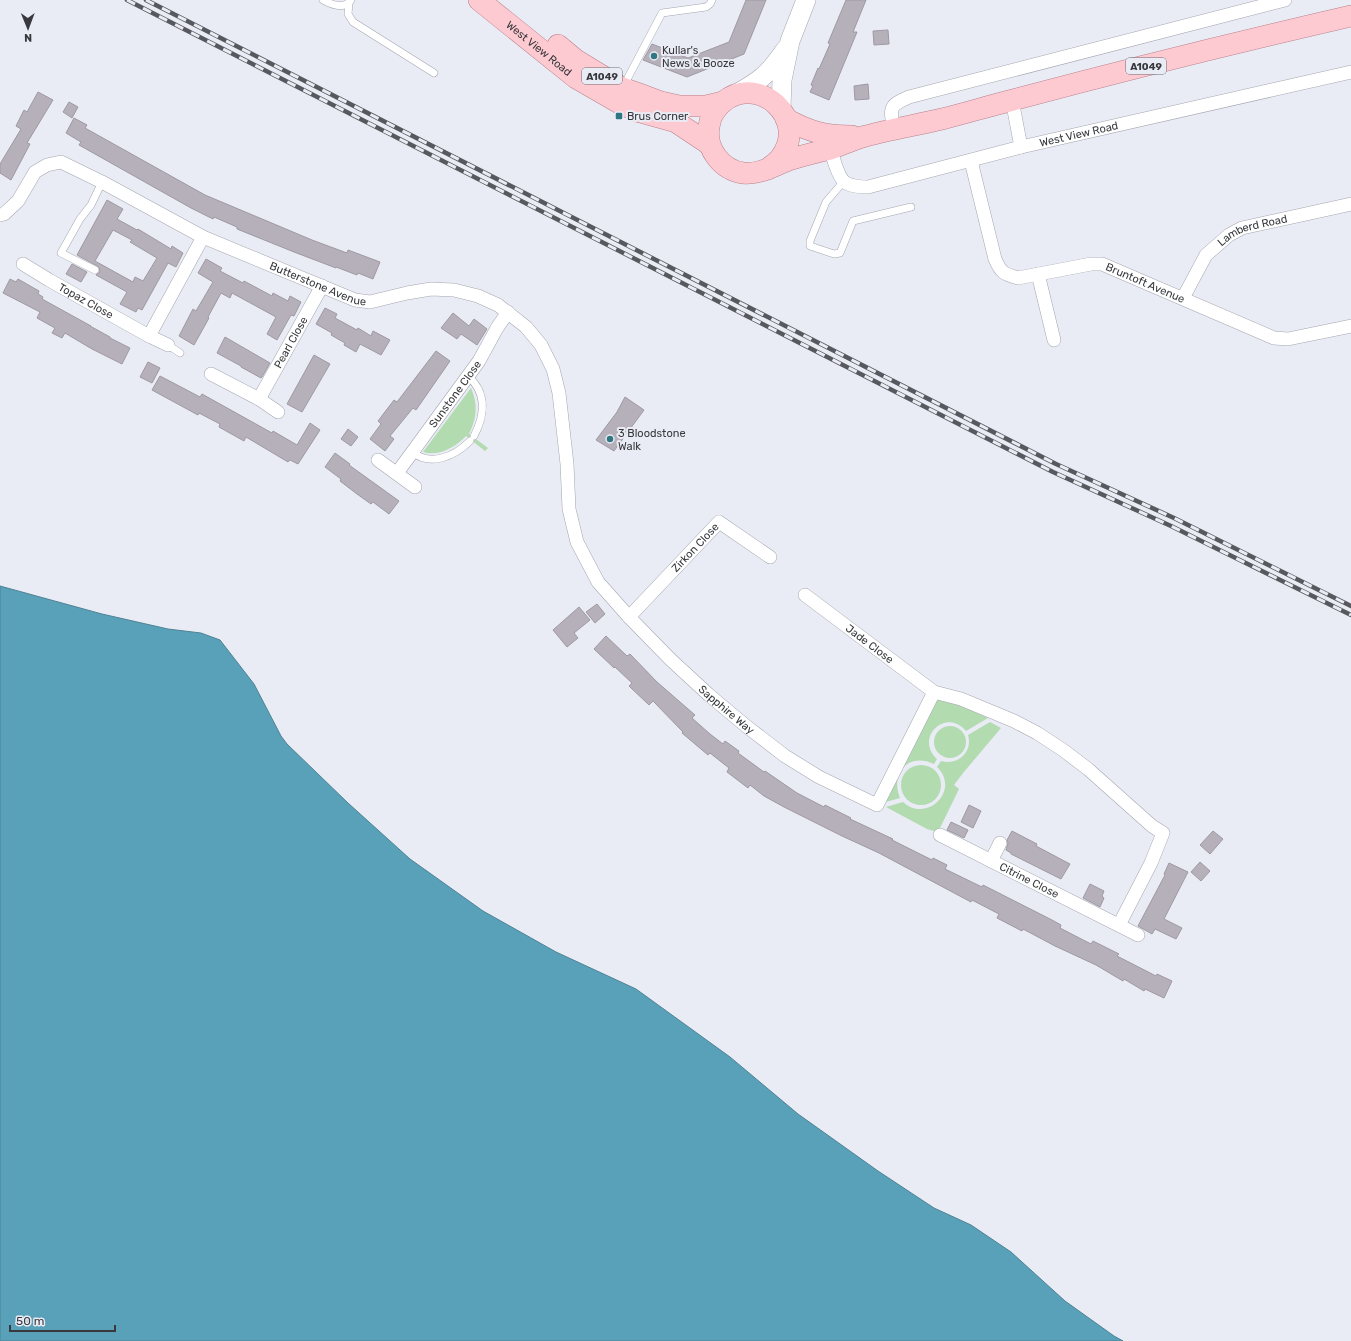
<svg xmlns="http://www.w3.org/2000/svg" width="1351" height="1341" viewBox="0 0 1351 1341" font-family="Rubik,sans-serif">
<rect width="100%" height="100%" fill="#e9ebf5"/>
<!-- green -->
<g fill="#b2dbaf">
<path d="M471 388C478 404 477 418 469 434L488 448 485 451 466 436C456 447 438 457 423 452Z"/>
<path d="M938 700C956 702 972 711 988 718L966 731C946 707 914 738 937 759L934 764C908 752 890 773 900 798L882 803 934 701Z"/>
<path d="M990 722 1001 728 963 773 954 785 959 789 938 832 927 829 886 807 903 802C927 824 961 790 937 767L941 761C958 766 973 752 968 735Z"/>
<circle cx="950" cy="742" r="16"/>
<circle cx="921" cy="785" r="20"/>
</g>
<!-- water -->
<polygon fill="#59a1b9" stroke="#4f8294" points="0,586 102,614 168,629 201,633 220,640 254,684 281,736 287,744 348,803 410,859 483,911 556,952 636,989 730,1057 798,1114 878,1171 934,1208 971,1225 1011,1252 1065,1301 1114,1336 1123,1341 0,1341"/>
<!-- building -->
<g fill="#b5b0b9" stroke="#9e99a2" fill-rule="evenodd">
<polygon points="746,0 766,0 744,54 687,77 643,60 652,44 688,58 729,42"/>
<polygon points="846,0 866,0 853,32 857,32 829,100 810,92 813,86 811,85 818,68 819,69 830,44 828,43"/>
<polygon points="888,30 889,44 874,45 873,31"/>
<polygon points="868,84 869,99 855,100 854,86"/>
<polygon points="38,92 53,100 27,143 30,144 11,180 0,173 0,164 21,129 16,126 24,110 27,112"/>
<polygon points="69,102 78,107 72,118 63,112"/>
<polygon points="74,118 87,125 85,128 205,195 312,240 347,253 348,250 380,262 373,279 358,273 357,275 336,267 336,268 294,252 237,229 237,227 214,217 213,219 191,208 79,145 81,142 66,133"/>
<path d="M107 200 123 209 117 219 137 230 138 229 171 249 172 246 183 253 176 267 168 263 142 310 138 308 136 312 120 304 127 292 96 275 100 272 99 267 77 255ZM113 230 132 240 130 242 157 258 143 281 135 277 133 282 95 261Z"/>
<polygon points="206,259 222,268 220,271 243,283 244,281 272,296 273,293 288,301 290,296 301,302 294,316 291,315 277,340 267,334 276,317 232,293 230,298 221,293 208,317 209,318 194,345 179,336 193,309 196,311 213,282 198,273"/>
<polygon points="72,264 87,272 81,282 66,274"/>
<polygon points="10,279 16,282 18,279 39,291 38,294 43,297 42,299 91,326 90,326 110,337 110,338 130,348 122,364 92,349 65,333 62,338 52,333 55,328 37,318 40,312 3,293"/>
<polygon points="325,308 337,314 335,318 357,330 358,328 371,336 373,331 390,340 381,355 360,344 356,352 344,345 345,343 331,335 332,333 316,324"/>
<polygon points="453,313 469,326 474,319 487,329 477,345 461,334 457,339 441,328"/>
<polygon points="225,337 270,363 262,377 261,378 241,367 241,366 217,353"/>
<polygon points="436,351 450,361 416,410 413,408 390,436 394,439 385,451 370,439 381,424 378,421 394,400 397,402"/>
<polygon points="314,355 330,364 302,412 287,404"/>
<polygon points="148,362 160,368 152,383 140,377"/>
<polygon points="160,376 200,397 202,394 272,433 273,431 297,445 310,423 320,430 298,464 290,460 288,462 246,437 244,441 219,427 220,424 199,413 198,415 152,390"/>
<polygon points="625,397 644,410 614,451 596,440 617,412"/>
<polygon points="348,429 358,437 351,446 341,439"/>
<polygon points="335,453 350,464 349,465 399,501 389,514 373,502 371,504 357,494 340,481 341,479 325,467"/>
<polygon points="597,604 605,614 595,623 586,612"/>
<polygon points="579,607 590,620 574,633 578,638 567,647 553,630"/>
<polygon points="606,636 627,656 630,654 657,682 695,715 692,718 710,734 723,744 725,741 739,751 738,753 764,772 765,771 797,793 824,807 825,805 851,818 850,819 893,839 892,840 932,860 933,858 947,865 945,869 982,887 983,885 1052,920 1061,925 1060,928 1091,944 1093,941 1119,954 1117,956 1156,976 1157,974 1172,981 1164,998 1145,989 1144,991 1124,979 1123,981 1096,965 1055,946 1023,929 1022,931 997,918 999,914 972,900 971,902 879,853 842,836 784,807 764,796 750,785 748,788 727,772 729,768 710,753 708,755 682,733 683,732 653,701 649,705 629,686 632,683 615,667 614,668 594,649"/>
<polygon points="969,805 981,811 973,828 961,822"/>
<polygon points="951,822 968,830 964,838 947,830"/>
<polygon points="1012,831 1037,844 1036,846 1070,864 1061,879 1011,854 1011,853 1006,850 1008,843 1007,840"/>
<polygon points="1213,831 1223,839 1210,854 1200,845"/>
<polygon points="1200,862 1210,871 1201,881 1191,872"/>
<polygon points="1169,863 1188,872 1164,919 1182,928 1176,939 1155,929 1152,934 1138,926 1165,875 1164,874"/>
<polygon points="1090,884 1104,891 1102,896 1104,898 1100,907 1083,898"/>
</g>
<g fill="none" stroke-linecap="round" stroke-linejoin="round">
<defs>
<g id="lane">
<path d="M323 0C332 5 344 10 351 0"/>
<polyline points="349,3 348,14 353,22 434,73"/>
<polyline points="623,87 662,13 706,7 710,4 712,0"/>
<polyline points="844,181 826,202 810,241 810,246 834,254 840,253 853,221 911,207"/>
<polyline points="95,270 61,253 80,219 91,205 102,182"/>
<polyline points="168,345 180,353"/>
<path d="M468 376C487 393 485 415 474 436"/>
<path d="M412 452C431 467 455 456 470 441"/>
</g>
<g id="street">
<polyline points="1012,100 1021,147"/>
<path d="M894 130C890 108 888 106 909 97L1285 0"/>
<path id="s1" d="M829 142C831 151 838 179 846 183 853 187 861 187 868 187L1021 147 1351 72"/>
<path id="s2" d="M971 161 995 259C1001 273 1004 274 1018 278L1091 264H1102L1274 338 1288 339 1351 326"/>
<path id="s3" d="M0 215 4 214 18 201 35 172 47 165 61 162 102 182 203 237 355 300 370 302 407 293 431 289 454 290 478 296 498 305 526 327 541 345 553 369 559 393 567 464 569 509 577 542 598 582 629 617 670 659 709 695 746 726 785 756 819 777 877 805 934 692"/>
<path id="s4" d="M23 264 49 280 149 336 203 237"/>
<polyline points="1038,274 1054,340"/>
<path id="s5" d="M1183 298 1206 255 1229 235 1242 228 1351 204"/>
<polyline points="149,336 168,345"/>
<path id="s6" d="M211 374 259 399 322 286"/>
<polyline points="259,399 278,412"/>
<polyline points="378,460 415,487"/>
<path id="s7" d="M397 473 479 361 497 328 508 312"/>
<path id="s8" d="M805 595 934 692 961 699 1014 721 1037 733 1063 750 1088 769 1152 826 1163 833 1151 863 1119 925"/>
<path id="s9" d="M629 617 719 522 770 557"/>
<path id="s10" d="M940 835 1138 935"/>
<polyline points="991,861 1000,843"/>
</g>
<g id="secondary">
<path d="M732 96C759 82 768 75 785 50"/>
<polyline points="781,108 782,80 790,41 806,0"/>
</g>
<g id="primary">
<path id="s11" d="M479 0 576 78 621 104 640 112 676 122 709 144"/>
<polyline points="558,45 576,60 622,88 645,96 661,102 679,106 706,106 723,102"/>
<path d="M786 119C810 132 825 136 852 136"/>
<path d="M768 169C772 165 778 162 781 157 809 119 759 73 723 102 716 108 710 117 709 127 705 149 722 170 743 173 761 175 776 164 792 159 805 155 817 152 830 149 842 145 854 139 866 136 891 129 917 125 942 119 966 113 989 106 1013 100 1125 70 1238 42 1351 16"/>
</g>
</defs>
<!-- lane casing -->
<use href="#lane" stroke="#a4a7b0" stroke-width="8"/>
<!-- street casing -->
<use href="#street" stroke="#a4a7b0" stroke-width="14"/>
<!-- secondary casing -->
<use href="#secondary" stroke="#a4a7b0" stroke-width="20"/>
<!-- primary casing -->
<use href="#primary" stroke="#b8808a" stroke-width="22"/>
<!-- lane -->
<use href="#lane" stroke="#fff" stroke-width="7"/>
<!-- street -->
<use href="#street" stroke="#fff" stroke-width="13"/>
<!-- secondary -->
<use href="#secondary" stroke="#fff" stroke-width="19"/>
<!-- primary -->
<use href="#primary" stroke="#fecad1" stroke-width="21"/>
<defs>
<g id="rail">
<polyline points="127,0 1053,472 1171,526 1351,615"/>
<polyline points="146,0 1056,464 1174,518 1351,606"/>
</g>
</defs>
<!-- rail casing -->
<use href="#rail" stroke="#58595e" stroke-width="4.5"/>
<!-- rail -->
<use href="#rail" stroke="#e9ebf5" stroke-width="3" stroke-dasharray="9" stroke-linecap="butt"/>
</g>
<!-- markers -->
<g fill="#307881" stroke="#e9ebf5" stroke-width="1.5">
<circle cx="654" cy="56" r="4"/>
<rect x="615" y="112" width="8" height="8" rx="2"/>
<circle cx="610" cy="439" r="4"/>
</g>
<g text-anchor="middle" stroke-width="4" stroke-linejoin="round" paint-order="stroke">
<!-- shield labels -->
<g fill="#e9ebf5" stroke="#6d6e74" stroke-width="1">
<rect x="1126" y="58" width="40" height="16" rx="3"/>
<rect x="582" y="68" width="40" height="16" rx="3"/>
</g>
<g font-size="10" font-weight="bold" fill="#38393d">
<text x="1146" y="70">A1049</text>
<text x="602" y="80">A1049</text>
</g>
<!-- street labels -->
<g font-size="11" fill="#38393d" stroke="#e9ebf5">
<text dy="4" stroke="none"><textPath href="#s11" startOffset="77">West View Road</textPath></text>
<text dy="4" stroke="none"><textPath href="#s1" startOffset="285">West View Road</textPath></text>
<text dy="4" stroke="none"><textPath href="#s5" startOffset="103">Lamberd Road</textPath></text>
<text dy="4" stroke="none"><textPath href="#s3" startOffset="370">Butterstone Avenue</textPath></text>
<text dy="4" stroke="none"><textPath href="#s2" startOffset="265">Bruntoft Avenue</textPath></text>
<text dy="4" stroke="none"><textPath href="#s4" startOffset="73">Topaz Close</textPath></text>
<text dy="4" stroke="none"><textPath href="#s6" startOffset="119">Pearl Close</textPath></text>
<text dy="4" stroke="none"><textPath href="#s7" startOffset="98">Sunstone Close</textPath></text>
<text dy="4" stroke="none"><textPath href="#s9" startOffset="96">Zirkon Close</textPath></text>
<text dy="4" stroke="none"><textPath href="#s8" startOffset="81">Jade Close</textPath></text>
<text dy="4" stroke="none"><textPath href="#s3" startOffset="1045">Sapphire Way</textPath></text>
<text dy="4" stroke="none"><textPath href="#s10" startOffset="100">Citrine Close</textPath></text>
</g>
<!-- poi labels -->
<g font-size="11" fill="#38393d" stroke="#e9ebf5" text-anchor="start">
<text x="662" y="54">Kullar's<tspan x="662" dy="13">News &amp; Booze</tspan></text>
<text x="627" y="120">Brus Corner</text>
<text x="618" y="437">3 Bloodstone<tspan x="618" dy="13">Walk</tspan></text>
</g>
</g>
<!-- north arrow -->
<g transform="translate(28 28) rotate(179)" stroke="#e9ebf5" stroke-width="3" paint-order="stroke">
<path d="M0-3L7 15L0 10L-7 15Z" fill="#38393d"/>
<text y="-6" font-size="11" font-weight="bold" text-anchor="middle" fill="#38393d">N</text>
</g>
<!-- scale -->
<path d="M10 1325v6h105v-6" fill="none" stroke="#38393d" stroke-width="2"/>
<text x="16" y="1325" font-size="12" fill="#38393d" stroke="#e9ebf5" stroke-width="3" paint-order="stroke">50 m</text>
</svg>
